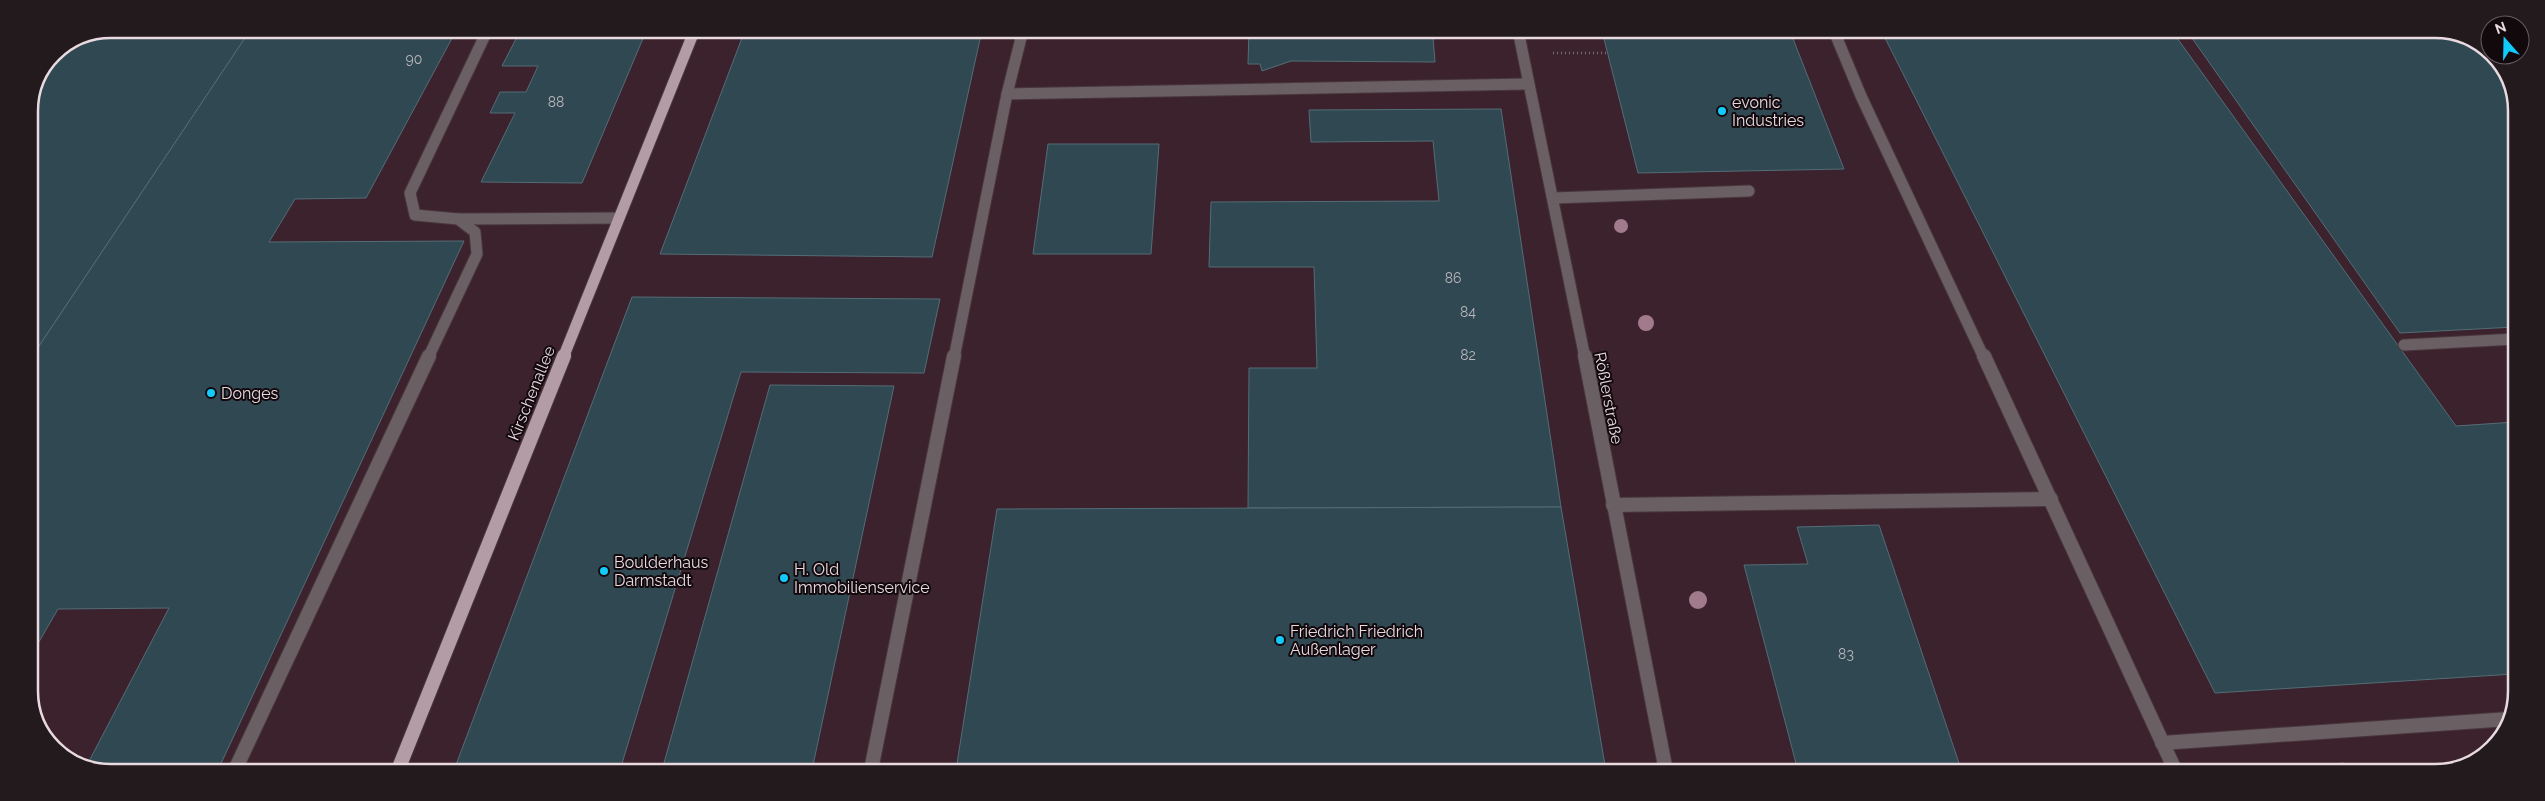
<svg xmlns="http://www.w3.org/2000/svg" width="2545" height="801" viewBox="0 0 2545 801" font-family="Raleway,sans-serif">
<rect width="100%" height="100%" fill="#2f1b24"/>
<!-- built -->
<polygon fill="#3c222d" points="110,29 2456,32 2499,60 2516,104 2513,712 2485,755 2435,772 89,769 49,744 29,697 29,110 53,52"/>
<!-- building -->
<g fill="#2f4852" stroke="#536d77">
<polygon points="110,29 251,29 29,361 29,110 53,52"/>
<polygon points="251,29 457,29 366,198 295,199 269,242 464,241 218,770 89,769 86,767 169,608 58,609 29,659 29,361"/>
<polygon points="558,29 647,29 582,183 481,182 515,113 490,113 500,92 526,92 538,66 502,66 519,33 556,33"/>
<polygon points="745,30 982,30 932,257 660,254"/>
<polygon points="1249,30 1441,30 1433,37 1435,62 1291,61 1262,71 1260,64 1248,64"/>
<polygon points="1602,31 1790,31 1844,169 1638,173"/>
<polygon points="2007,31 2172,31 2456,426 2515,422 2514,674 2215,693 1884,36"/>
<polygon points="2187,31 2456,32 2499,60 2516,104 2515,327 2400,333"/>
<polygon points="1501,109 1561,507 1248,508 1249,368 1317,368 1314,267 1209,267 1211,202 1439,201 1433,141 1311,142 1309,110"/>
<polygon points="1048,144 1159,144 1151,254 1033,254"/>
<polygon points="632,297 940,299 924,373 741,372 620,770 454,770"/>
<polygon points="770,385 894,386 812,770 662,770"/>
<polygon points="1561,507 1606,771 956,770 997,509"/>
<polygon points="1879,525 1962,772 1798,771 1744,565 1808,564 1797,527"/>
<polygon points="2344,763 2349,772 2269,772 2268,770"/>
</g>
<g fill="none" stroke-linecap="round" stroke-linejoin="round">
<defs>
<g id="minor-far1">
<polyline points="1518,30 1585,358"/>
<polyline points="1834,31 1861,96 1984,358"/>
<polyline points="1007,94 1528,84"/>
<polyline points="1554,198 1749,191"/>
<polyline points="458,219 619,218"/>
<polyline points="2404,345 2515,339"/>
<polyline points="428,358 477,254 475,232 458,219 415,215 410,193 488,29"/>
<polyline points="954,358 1007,94 1023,30"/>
</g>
<g id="minor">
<polyline points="1585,356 1666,771"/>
<polyline points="1984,356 2176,772"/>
<polyline points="1613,505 2051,499"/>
<polyline points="2162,743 2509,719"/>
<polyline points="235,770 429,356"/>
<polyline points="871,770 954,356"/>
</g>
<polyline id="major-far1" points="563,358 695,29"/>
<polyline id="major" points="398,770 564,356"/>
</defs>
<!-- minor-far1 casing -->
<use href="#minor-far1" stroke="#49363e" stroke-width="13"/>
<!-- minor casing -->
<use href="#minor" stroke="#49363e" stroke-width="16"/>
<!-- major-far1 casing -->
<use href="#major-far1" stroke="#49363e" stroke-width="13"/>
<!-- major casing -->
<use href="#major" stroke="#49363e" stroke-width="16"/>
<!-- path -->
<polyline stroke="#7c6a72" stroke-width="2.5" stroke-dasharray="1 3" stroke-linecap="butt" points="1553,53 1608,53"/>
<!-- minor-far1 -->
<use href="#minor-far1" stroke="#6a5f63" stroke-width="11"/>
<!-- minor -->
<use href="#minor" stroke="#6a5f63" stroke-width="14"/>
<!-- major-far1 -->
<use href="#major-far1" stroke="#b39ca5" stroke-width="11"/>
<!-- major -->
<use href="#major" stroke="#b39ca5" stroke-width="14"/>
</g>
<!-- trees -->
<g fill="#a17b8b">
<circle cx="1621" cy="226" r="7"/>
<circle cx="1646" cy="323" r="8"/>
<circle cx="1698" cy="600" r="9"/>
</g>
<!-- markers -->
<g fill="#12cafb" stroke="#12090d" stroke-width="2">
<circle cx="1722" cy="111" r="5"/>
<circle cx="211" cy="393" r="5"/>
<circle cx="604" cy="571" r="5"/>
<circle cx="784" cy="578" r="5"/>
<circle cx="1280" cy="640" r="5"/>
</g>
<g text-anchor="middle" stroke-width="4" stroke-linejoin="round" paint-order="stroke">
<!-- number labels -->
<g font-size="14" fill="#bab6bc">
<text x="414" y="64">90</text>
<text x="556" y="107">88</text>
<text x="1453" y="283">86</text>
<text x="1468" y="317">84</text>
<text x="1468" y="360">82</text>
<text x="1846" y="659">83</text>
</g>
<!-- poi labels -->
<g font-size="16" fill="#e9dae0" stroke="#12090d" text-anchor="start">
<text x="1732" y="108">evonic<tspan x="1732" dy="18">Industries</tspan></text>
<text x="221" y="399">Donges</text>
<text x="614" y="568">Boulderhaus<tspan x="614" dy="18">Darmstadt</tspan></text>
<text x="794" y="575">H. Old<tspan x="794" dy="18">Immobilienservice</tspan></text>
<text x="1290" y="637">Friedrich Friedrich<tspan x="1290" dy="18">Außenlager</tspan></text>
</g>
<!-- street labels -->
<g font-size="16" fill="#e9dae0" stroke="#12090d">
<text transform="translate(531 393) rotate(-68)" y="6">Kirschenallee</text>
<text transform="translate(1609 398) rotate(79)" y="6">Rößlerstraße</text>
</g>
</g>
<!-- crop -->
<path d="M0 0H2545V801H0ZM111 38H2435A73 73 0 0 1 2508 111V691A73 73 0 0 1 2435 764H111A73 73 0 0 1 38 691V111A73 73 0 0 1 111 38Z" fill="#231a1e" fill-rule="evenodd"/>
<path fill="none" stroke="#e9dae0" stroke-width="2.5" d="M111 38H2435A73 73 0 0 1 2508 111V691A73 73 0 0 1 2435 764H111A73 73 0 0 1 38 691V111A73 73 0 0 1 111 38Z"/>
<!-- north arrow -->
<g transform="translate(2505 40) rotate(340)"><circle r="24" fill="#12090d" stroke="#685d61"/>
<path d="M0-4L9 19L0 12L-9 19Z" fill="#12cafb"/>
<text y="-8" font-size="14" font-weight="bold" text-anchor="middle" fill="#e9dae0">N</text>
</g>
</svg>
